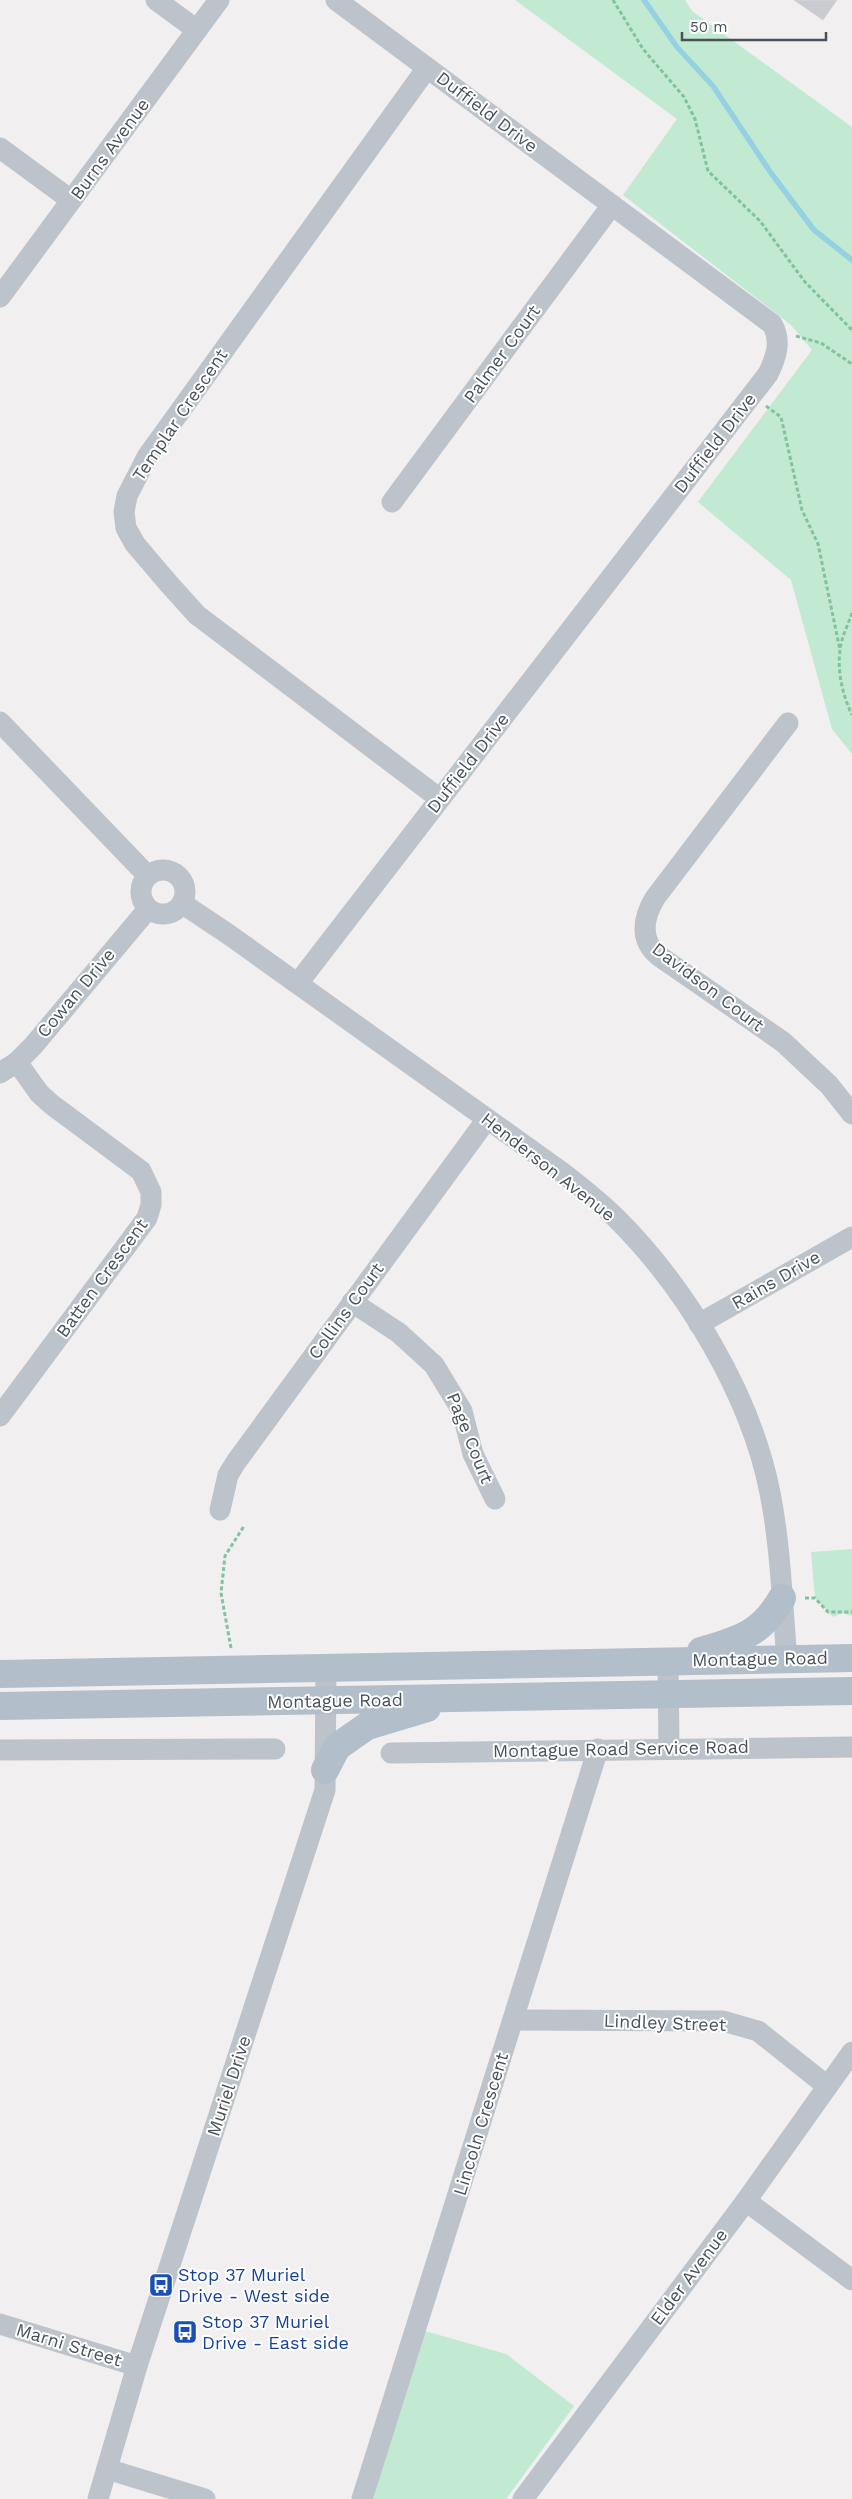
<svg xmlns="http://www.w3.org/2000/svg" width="852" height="2499" viewBox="0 0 852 2499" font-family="'Work Sans',sans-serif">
<rect width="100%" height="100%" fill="#f1efef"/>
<!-- green -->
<g fill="#c2e9d1">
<polygon points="515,0 685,0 692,11 852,127 852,754 832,729 791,580 698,502 812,350 791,325 623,195 677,119"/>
<polygon points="852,1549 852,1616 842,1613 833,1617 815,1598 811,1552"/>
<polygon points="425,2331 506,2354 574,2406 506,2499 372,2499"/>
</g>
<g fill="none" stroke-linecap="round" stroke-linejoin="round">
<!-- stream -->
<polyline stroke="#95d2e1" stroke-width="5.5" points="644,0 677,47 713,86 771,173 814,230 852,260"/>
</g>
<!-- building -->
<polygon fill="#c9cbd1" stroke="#d3d5d9" points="794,0 837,0 823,20"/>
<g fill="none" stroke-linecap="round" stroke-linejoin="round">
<!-- path -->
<g stroke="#7fc3a0" stroke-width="3" stroke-dasharray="4 2.5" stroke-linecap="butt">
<polyline points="613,0 643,49 684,97 695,119 708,171 760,221 805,282 852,330"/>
<polyline points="796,336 821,343 852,364"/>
<polyline points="766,406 781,417 802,510 818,544 840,650"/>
<path d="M852 613C848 625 841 638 840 650 837 672 843 696 852 715"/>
<polyline points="805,1598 815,1598 828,1612 852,1612"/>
<polyline points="231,1648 221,1593 225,1556 244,1526"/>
</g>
<!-- minor -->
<g stroke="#bcc3ca" stroke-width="21">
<polyline points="156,0 197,30"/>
<polyline points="427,68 147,457 127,496 124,512 126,528 135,544 169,584 197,615 440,799"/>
<polyline points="0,148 71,200"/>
<polyline points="0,297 219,0"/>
<polyline points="392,502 612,205"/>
<polyline points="0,722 147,875"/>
<path d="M788 723 655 898C643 918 639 940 659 956L783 1042 829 1085 852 1114"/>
<circle cx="163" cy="892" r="22"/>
<path d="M183 904 228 934 563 1173C581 1187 599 1201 615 1217 686 1287 751 1395 770 1493 781 1548 782 1604 787 1659"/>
<path d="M298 983 768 374C776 358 782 341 772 324L336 0"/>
<polyline points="0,1073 17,1062 33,1046 148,909"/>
<polyline points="352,1302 399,1333 434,1365 462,1411 473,1454 495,1499"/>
<polyline points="699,1324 852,1237"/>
<polyline points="0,1416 147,1218 151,1205 151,1192 141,1171 51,1104 39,1093 17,1062"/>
<polyline points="220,1510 228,1475 236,1462 487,1119"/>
<polyline points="668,1661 669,1748"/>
<polyline points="0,1750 275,1749"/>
<polyline points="391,1753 852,1747"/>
<polyline points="513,2020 723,2021 758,2031 827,2086"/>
<polyline points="746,2201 852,2280"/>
<polyline points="0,2324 137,2366"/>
<polyline points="107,2469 205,2499"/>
<polyline points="98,2499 137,2366 325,1790 326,1668"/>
<polyline points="362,2499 598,1749"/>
<polyline points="523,2499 746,2201 852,2052"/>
</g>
<!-- major -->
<g stroke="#b2beca" stroke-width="28">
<path d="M701 1651C738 1640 761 1635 782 1598"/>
<polyline points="0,1674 852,1658"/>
<polyline points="0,1706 852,1691"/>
<polyline points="325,1770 337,1747 367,1726 427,1708"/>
</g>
</g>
<!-- icons -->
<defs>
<symbol id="bus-square" viewBox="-11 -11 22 22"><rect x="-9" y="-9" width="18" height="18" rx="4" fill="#1a4fb4" stroke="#fff"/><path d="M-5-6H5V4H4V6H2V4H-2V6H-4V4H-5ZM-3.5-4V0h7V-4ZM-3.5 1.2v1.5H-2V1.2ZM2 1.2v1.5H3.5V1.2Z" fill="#fff"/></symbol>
</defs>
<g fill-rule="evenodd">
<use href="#bus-square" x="147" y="2271" width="28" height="28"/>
<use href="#bus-square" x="171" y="2318" width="28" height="28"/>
</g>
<g text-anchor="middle" stroke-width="4" stroke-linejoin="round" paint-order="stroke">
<!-- street labels -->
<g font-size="18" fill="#49525a" stroke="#fff">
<text transform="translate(487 112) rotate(37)" y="6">Duffield Drive</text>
<text transform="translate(110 149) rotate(-54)" y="6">Burns Avenue</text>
<text transform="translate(502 354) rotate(-54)" y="6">Palmer Court</text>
<text transform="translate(180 415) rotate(-56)" y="6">Templar Crescent</text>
<text transform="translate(715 443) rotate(-52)" y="6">Duffield Drive</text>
<text transform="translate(468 763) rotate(-52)" y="6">Duffield Drive</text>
<text transform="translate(708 987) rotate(37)" y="6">Davidson Court</text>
<text transform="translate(76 993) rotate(-50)" y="6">Cowan Drive</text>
<text transform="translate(548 1167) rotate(38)" y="6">Henderson Avenue</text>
<text transform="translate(102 1278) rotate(-54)" y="6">Batten Crescent</text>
<text transform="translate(776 1280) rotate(-30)" y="6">Rains Drive</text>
<text transform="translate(346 1311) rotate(-54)" y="6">Collins Court</text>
<text transform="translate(470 1438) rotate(68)" y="6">Page Court</text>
<text transform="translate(760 1659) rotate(-1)" y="6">Montague Road</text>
<text transform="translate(335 1701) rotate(-1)" y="6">Montague Road</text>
<text transform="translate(621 1749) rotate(-1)" y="6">Montague Road Service Road</text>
<text transform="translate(665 2023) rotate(2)" y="6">Lindley Street</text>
<text transform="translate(229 2086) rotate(-72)" y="6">Muriel Drive</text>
<text transform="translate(481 2124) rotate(-73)" y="6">Lincoln Crescent</text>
<text transform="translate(689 2277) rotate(-53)" y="6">Elder Avenue</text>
<text transform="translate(69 2345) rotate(17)" y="6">Marni Street</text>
</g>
<!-- transit labels -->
<g font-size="18" fill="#164399" stroke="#fff" text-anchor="start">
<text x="178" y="2281">Stop 37 Muriel<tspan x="178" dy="21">Drive - West side</tspan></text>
<text x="202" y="2328">Stop 37 Muriel<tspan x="202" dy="21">Drive - East side</tspan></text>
</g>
</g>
<!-- scale -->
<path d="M682 32v8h144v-8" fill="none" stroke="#49525a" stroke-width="2.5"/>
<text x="690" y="32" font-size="15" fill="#49525a" stroke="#ffffff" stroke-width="4" paint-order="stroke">50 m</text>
</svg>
